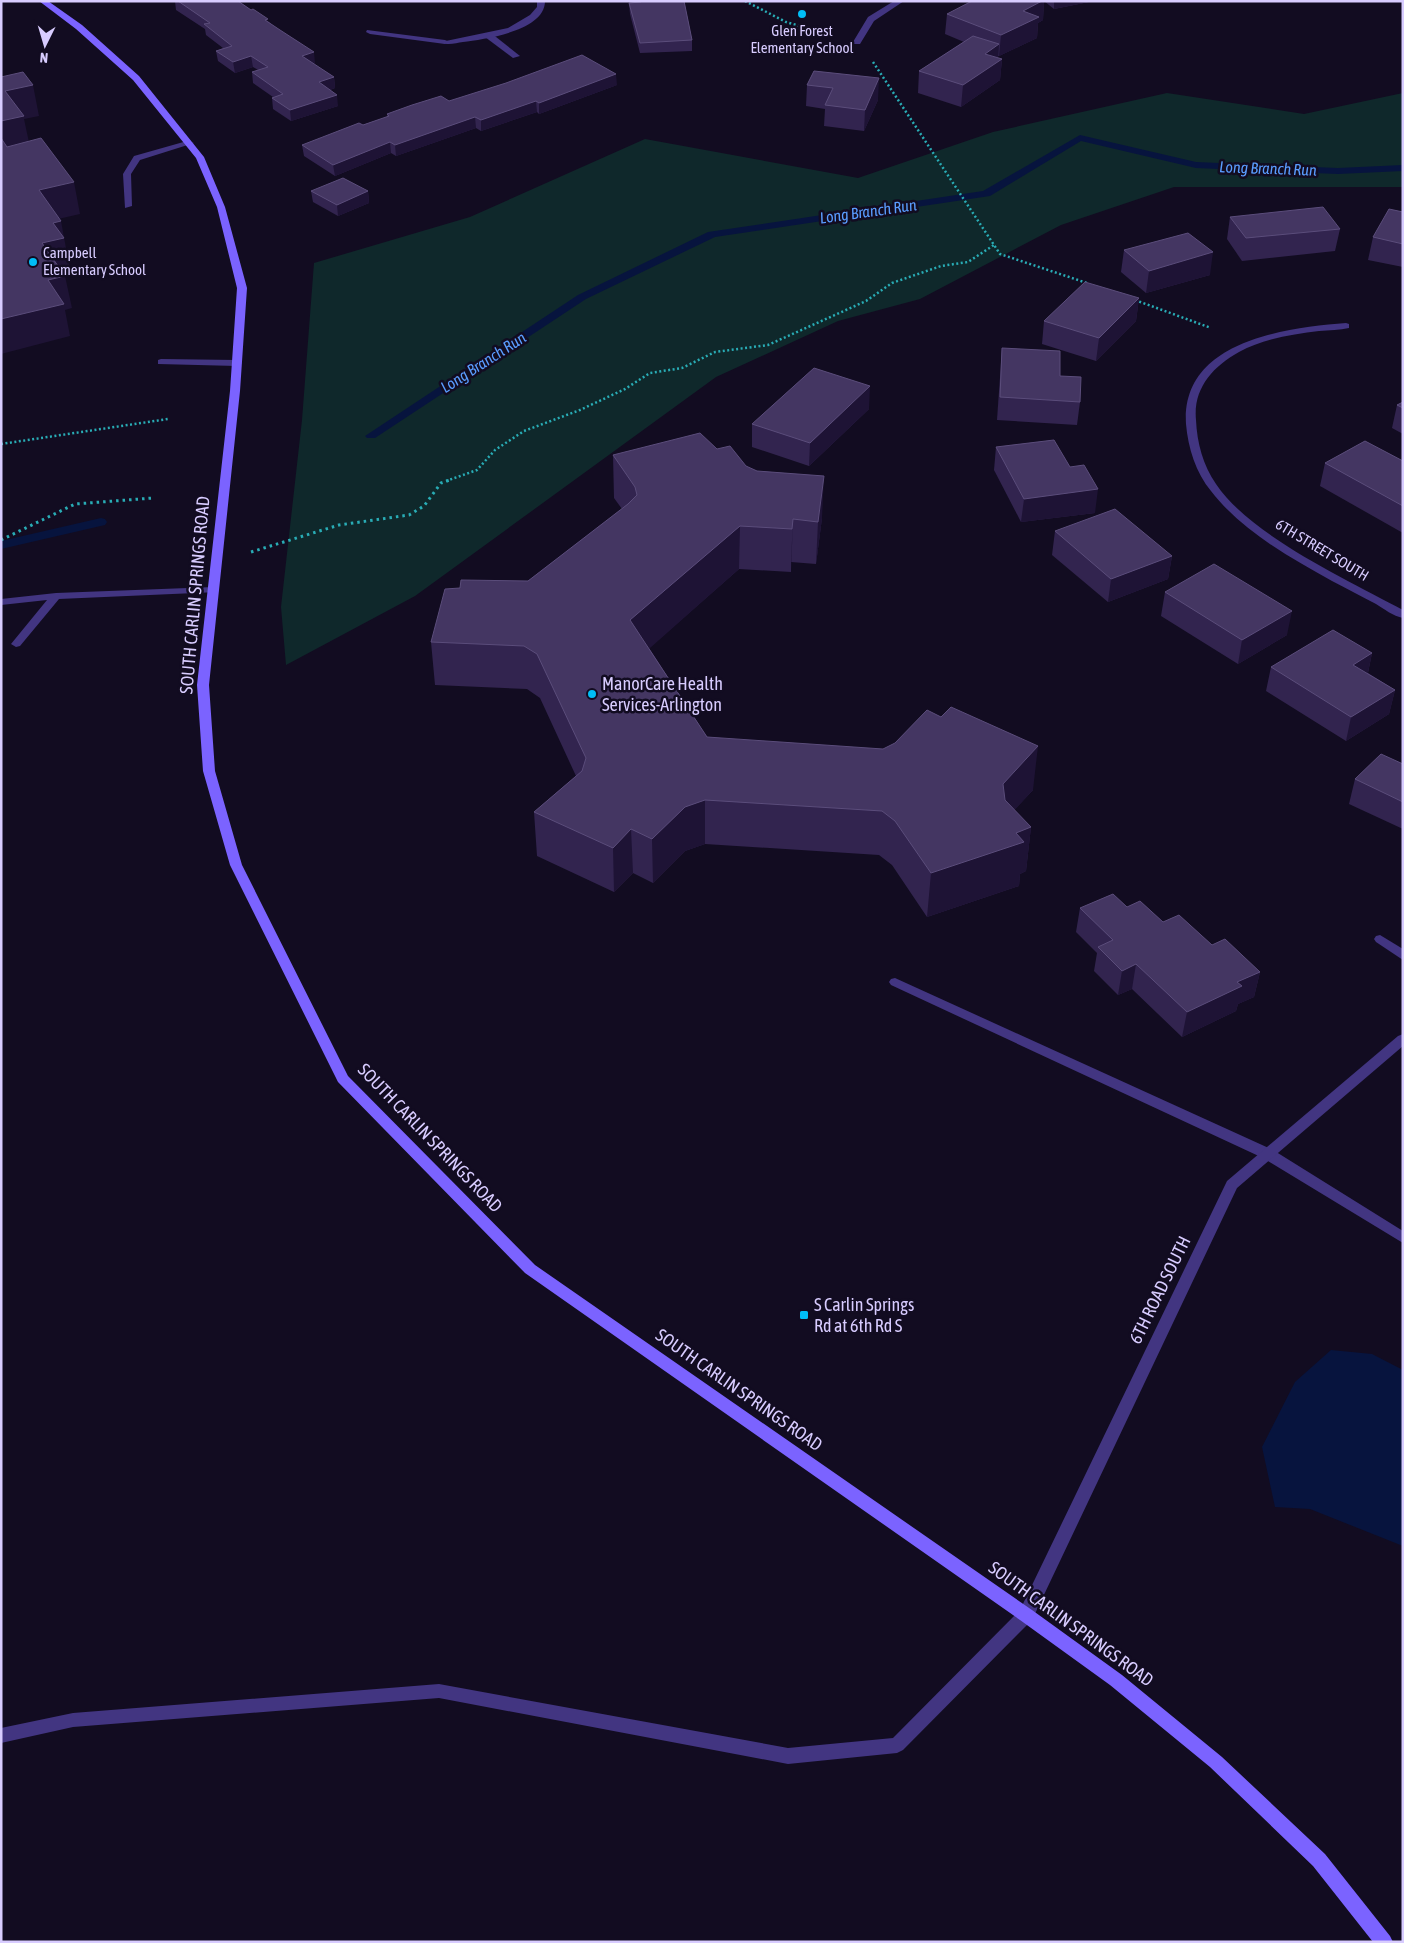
<svg xmlns="http://www.w3.org/2000/svg" width="1404" height="1943" viewBox="0 0 1404 1943" font-family="'Asap Condensed',sans-serif">
<rect width="100%" height="100%" fill="#120c21"/>
<!-- green -->
<polygon fill="#0f282b" points="1167,93 1304,114 1403,93 1403,187 1174,187 1061,225 920,299 838,321 716,377 415,596 286,665 281,607 302,420 314,263 470,217 645,139 858,178 993,132"/>
<!-- water -->
<polygon fill="#07143e" points="1331,1350 1372,1354 1403,1370 1403,1546 1310,1509 1275,1507 1262,1447 1295,1382"/>
<g fill="none" stroke-linecap="round" stroke-linejoin="round">
<!-- stream -->
<g fill="#07143e" fill-rule="evenodd">
<polygon points="1080,135 1196,162 1338,168 1403,165 1403,171 1338,174 1196,168 1081,141 990,196 715,237 586,299 375,438 367,438 365,436 578,295 708,232 983,191"/>
<polygon points="101,518 105,519 107,522 105,525 1,549 1,541"/>
</g>
<!-- path-far1 -->
<g stroke="#29acb5" stroke-width="2.5" stroke-dasharray="2 2.5" stroke-linecap="butt">
<polyline points="745,1 786,22 830,35"/>
<polyline points="873,62 1000,254 1087,283"/>
<polyline points="1135,300 1211,328"/>
<polyline points="1,444 168,419"/>
<polyline points="446,481 477,470 495,450 524,431 580,410 625,389 650,373 682,368 715,352 768,345 866,301 892,283 941,266 968,262 994,245"/>
</g>
<!-- path -->
<g stroke="#29acb5" stroke-width="3" stroke-dasharray="2.5 4" stroke-linecap="butt">
<polyline points="1,540 75,504 153,498"/>
<polyline points="251,552 339,525 409,515 424,506 441,483 450,480"/>
</g>
<!-- service -->
<g fill="#423581" fill-rule="evenodd">
<polygon points="367,30 445,40 449,42 445,44 370,34 366,32"/>
<polygon points="485,33 491,33 520,56 513,58 485,37"/>
<polygon points="187,141 194,143 140,160 131,174 132,206 125,208 123,174 134,156"/>
<polygon points="161,359 237,360 242,363 237,366 158,364 158,360"/>
<polygon points="214,587 219,590 218,592 59,599 20,646 16,647 11,644 47,600 1,605 1,599 56,593"/>
<polygon points="1380,935 1403,949 1403,960 1376,942 1374,939 1376,936"/>
<polygon points="895,978 1273,1150 1403,1231 1403,1243 1263,1158 891,985 889,982 891,979"/>
<polygon points="1026,1608 1032,1610 1034,1615 1032,1620 903,1750 897,1753 788,1764 439,1698 73,1727 1,1743 1,1728 73,1713 439,1684 788,1748 893,1738 1020,1610"/>
</g>
<!-- minor -->
<g fill="#423581" fill-rule="evenodd">
<path d="M537 1H545C545 31 485 39 463 42 456 43 447 46 441 42L508 28 530 15 537 7Z"/>
<polygon points="894,1 904,1 874,21 860,44 854,44 853,42 868,17"/>
<path d="M1346 323 1349 324V328C1340 330 1329 330 1319 331 1293 334 1263 339 1239 352 1212 367 1193 389 1196 420 1197 443 1203 465 1216 484 1251 536 1348 580 1403 610V618C1393 616 1384 609 1376 604 1361 596 1347 589 1332 581 1289 557 1242 531 1211 491 1196 473 1188 448 1186 424 1181 341 1284 328 1346 323Z"/>
<polygon points="1403,1034 1403,1046 1237,1188 1032,1620 1026,1622 1020,1620 1018,1615 1020,1610 1227,1181 1398,1036"/>
</g>
<!-- secondary -->
<polygon fill="#7b63ff" fill-rule="evenodd" points="39,1 48,1 82,25 139,76 204,157 225,207 247,288 240,391 209,685 215,771 242,865 348,1076 535,1265 1032,1610 1122,1675 1222,1757 1325,1854 1390,1936 1393,1942 1373,1942 1313,1866 1210,1767 1110,1685 1020,1620 525,1273 338,1082 230,865 203,771 197,685 230,391 237,288 217,207 196,158 133,80 76,29"/>
</g>
<!-- wall -->
<g fill="#32244f">
<polygon points="175,1 238,1 269,22 315,63 313,64 334,77 335,88 330,90 338,106 291,121 273,109 272,98 273,97 253,83 252,72 258,70 253,67 235,73 218,61 216,51 223,48 206,35 205,29 176,10"/>
<polygon points="638,1 684,1 692,40 692,51 640,53 630,14 629,3 638,2"/>
<polygon points="1004,1 1044,1 1043,20 1038,23 1037,38 999,56 998,56 998,58 1002,59 1000,80 961,107 918,93 919,71 964,42 945,34 947,14"/>
<polygon points="1044,1 1094,1 1054,9"/>
<polygon points="814,71 878,100 864,131 824,126 825,109 806,106 807,85"/>
<polygon points="617,85 539,114 537,112 481,131 476,128 396,156 391,153 335,176 304,156 302,145 387,117 387,114 449,101"/>
<polygon points="311,191 368,191 369,203 338,216 313,202"/>
<polygon points="1403,212 1403,267 1368,260 1373,237"/>
<polygon points="1230,217 1340,229 1335,251 1242,261 1227,239"/>
<polygon points="1124,250 1210,275 1146,293 1121,272"/>
<polygon points="1139,298 1136,321 1096,361 1042,344 1044,321"/>
<polygon points="1002,348 1060,376 1080,402 1077,425 997,420"/>
<polygon points="1403,402 1403,434 1392,428 1397,405"/>
<polygon points="869,409 809,466 752,447 752,424"/>
<polygon points="996,447 1070,467 1095,513 1021,522 994,470"/>
<polygon points="717,449 746,466 822,518 816,564 791,562 791,572 739,569 649,648 707,737 1033,790 1014,810 1031,827 1026,871 1020,874 1019,886 927,917 892,865 879,855 705,844 685,851 653,883 633,873 614,892 537,856 534,812 576,776 540,698 527,689 435,685 431,642 460,588 528,581 622,509 614,498 613,455"/>
<polygon points="1403,461 1403,533 1320,486 1325,463"/>
<polygon points="1055,531 1172,556 1168,579 1108,602 1052,555"/>
<polygon points="1165,592 1287,635 1238,664 1161,616"/>
<polygon points="1372,653 1368,673 1395,690 1389,714 1346,741 1266,691 1271,667"/>
<polygon points="1403,764 1403,829 1349,804 1355,779"/>
<polygon points="1127,907 1212,945 1260,972 1254,997 1238,1004 1236,1011 1182,1037 1132,989 1118,995 1094,971 1097,953 1076,932 1080,908"/>
</g>
<!-- shaded-wall -->
<g fill="#1e1335">
<polygon points="1042,1 1044,1 1043,20 1038,23 1037,38 999,56 1001,35 1023,11"/>
<polygon points="1054,1 1094,1 1054,9"/>
<polygon points="999,44 998,62 1002,59 1000,80 961,107 963,85 985,54"/>
<polygon points="314,52 315,63 303,67 302,56"/>
<polygon points="251,56 253,67 235,73 233,62"/>
<polygon points="616,74 617,85 539,114 539,103"/>
<polygon points="334,77 335,88 320,93 319,82"/>
<polygon points="879,78 878,100 864,131 865,110"/>
<polygon points="33,85 39,116 24,119 30,147 1,153 1,121 5,91"/>
<polygon points="337,95 338,106 291,121 290,110"/>
<polygon points="536,101 537,112 481,131 481,120"/>
<polygon points="475,117 476,128 396,156 395,145"/>
<polygon points="390,142 391,153 335,176 333,165"/>
<polygon points="74,182 80,214 45,222 39,190"/>
<polygon points="368,191 369,203 338,216 337,205"/>
<polygon points="61,221 70,270 48,275 42,243 53,223"/>
<polygon points="1213,252 1210,275 1146,293 1149,271"/>
<polygon points="65,276 72,308 65,310 70,336 1,354 1,319 48,280"/>
<polygon points="1139,298 1136,321 1096,361 1099,338"/>
<polygon points="870,386 869,409 809,466 810,443"/>
<polygon points="824,476 822,518 816,564 818,522"/>
<polygon points="1098,489 1095,513 1021,522 1024,499"/>
<polygon points="793,519 791,562 791,572"/>
<polygon points="740,526 739,569 632,664 630,620"/>
<polygon points="1172,556 1168,579 1108,602 1111,579"/>
<polygon points="1292,611 1287,635 1238,664 1242,640"/>
<polygon points="1372,653 1367,677 1353,665"/>
<polygon points="1395,690 1389,714 1346,741 1351,717"/>
<polygon points="1038,746 1033,790 998,828 1003,784"/>
<polygon points="705,800 705,844 685,851 653,883 652,839 685,807"/>
<polygon points="1031,827 1026,871 1020,874 1019,886 927,917 931,873 1016,833"/>
<polygon points="631,829 633,873 614,892 613,848"/>
<polygon points="1136,964 1132,989 1118,995 1122,971"/>
<polygon points="1260,972 1254,997 1238,1004 1236,1011 1182,1037 1187,1012 1237,982"/>
</g>
<!-- building -->
<g fill="#443662" stroke="#5b4d7b">
<polygon points="178,1 238,1 251,10 253,9 268,19 265,20 280,30 314,52 302,56 334,77 319,82 337,95 290,110 272,98 283,94 252,72 268,67 251,56 233,62 216,51 232,46 204,24 210,23"/>
<polygon points="640,1 684,1 692,40 640,43 629,3 641,2"/>
<polygon points="972,1 1001,1 1003,2 1004,1 1042,1 1023,11 1039,17 1001,35 947,14"/>
<polygon points="973,36 999,44 985,54 1002,59 963,85 919,71"/>
<polygon points="582,55 616,74 539,103 536,101 481,120 475,117 395,145 390,142 333,165 302,145 359,123 363,125 389,116 387,114 412,105 441,96 449,101 506,83"/>
<polygon points="814,71 879,78 865,110 825,105 833,88 807,85"/>
<polygon points="23,72 33,85 5,91 24,116 1,121 1,77"/>
<polygon points="1,138 7,147 41,138 74,182 39,190 61,221 53,223 64,238 42,243 65,276 48,280 64,304 1,319"/>
<polygon points="343,178 368,191 337,205 311,191"/>
<polygon points="1323,207 1340,229 1246,238 1230,217"/>
<polygon points="1389,209 1403,212 1403,244 1373,237"/>
<polygon points="1188,233 1213,252 1149,271 1124,250"/>
<polygon points="1085,282 1139,298 1099,338 1044,321"/>
<polygon points="1002,348 1060,351 1060,376 1081,377 1080,402 1000,397"/>
<polygon points="814,368 870,386 810,443 752,424"/>
<polygon points="1403,402 1403,408 1397,405"/>
<polygon points="700,433 717,449 730,446 746,466 757,471 824,476 818,522 793,519 792,529 740,526 630,620 707,737 883,749 895,743 927,710 941,717 951,707 1038,746 1003,784 1005,800 1031,827 1016,833 1024,842 931,873 895,821 882,811 705,800 685,807 652,839 631,829 613,848 534,812 582,771 586,758 537,654 524,646 431,642 445,589 460,588 461,580 528,581 628,504 637,495 635,487 613,455"/>
<polygon points="1054,440 1070,467 1084,465 1098,489 1024,499 996,447"/>
<polygon points="1365,441 1403,461 1403,506 1325,463"/>
<polygon points="1115,509 1172,556 1111,579 1055,531"/>
<polygon points="1214,564 1292,611 1242,640 1165,592"/>
<polygon points="1333,630 1372,653 1353,665 1395,690 1351,717 1271,667"/>
<polygon points="1381,754 1403,764 1403,802 1355,779"/>
<polygon points="1113,894 1127,907 1140,901 1163,922 1179,915 1212,945 1225,939 1260,972 1237,982 1242,986 1187,1012 1136,964 1122,971 1098,947 1113,940 1080,908"/>
</g>
<!-- markers -->
<g fill="#00bef7" stroke="#120c21" stroke-width="2">
<circle cx="802" cy="14" r="5"/>
<circle cx="33" cy="262" r="5"/>
<circle cx="592" cy="694" r="5"/>
<rect x="799" y="1310" width="10" height="10" rx="2.5"/>
</g>
<g text-anchor="middle" stroke-width="5" stroke-linejoin="round" paint-order="stroke">
<!-- far-poi labels -->
<g font-size="15" fill="#d8ccff" stroke="#120c21">
<text x="802" y="36">Glen Forest<tspan x="802" dy="17">Elementary School</tspan></text>
<text x="43" y="258" text-anchor="start">Campbell<tspan x="43" dy="17">Elementary School</tspan></text>
</g>
<!-- far-street labels -->
<g font-size="15" fill="#d8ccff" stroke="#120c21">
<text transform="translate(1322 550) rotate(31)" y="5">6TH STREET SOUTH</text>
</g>
<!-- far-water labels -->
<g font-size="16" font-style="italic" fill="#5a9dff" stroke="#120c21">
<text transform="translate(1268 168) rotate(2)" y="6">Long Branch Run</text>
<text transform="translate(868 211) rotate(-8)" y="6">Long Branch Run</text>
<text transform="translate(483 362) rotate(-33)" y="6">Long Branch Run</text>
</g>
<!-- street labels -->
<g font-size="18" fill="#d8ccff" stroke="#120c21">
<text transform="translate(195 595) rotate(-85)" y="6">SOUTH CARLIN SPRINGS ROAD</text>
<text transform="translate(430 1138) rotate(46)" y="6">SOUTH CARLIN SPRINGS ROAD</text>
<text transform="translate(1160 1290) rotate(-64)" y="6">6TH ROAD SOUTH</text>
<text transform="translate(739 1390) rotate(35)" y="6">SOUTH CARLIN SPRINGS ROAD</text>
<text transform="translate(1071 1624) rotate(36)" y="6">SOUTH CARLIN SPRINGS ROAD</text>
</g>
<!-- poi labels -->
<g font-size="18" fill="#d8ccff" stroke="#120c21" text-anchor="start">
<text x="602" y="690">ManorCare Health<tspan x="602" dy="21">Services-Arlington</tspan></text>
<text x="814" y="1311">S Carlin Springs<tspan x="814" dy="21">Rd at 6th Rd S</tspan></text>
</g>
</g>
<!-- border -->
<rect width="1404" height="1943" fill="none" stroke="#d8ccff" stroke-width="5"/>
<!-- north arrow -->
<g transform="translate(45 45) rotate(185)" stroke="#120c21" stroke-width="4" paint-order="stroke">
<path d="M0-4L9 19L0 12L-9 19Z" fill="#d8ccff"/>
<text y="-8" font-size="14" font-weight="bold" text-anchor="middle" fill="#d8ccff">N</text>
</g>
</svg>
